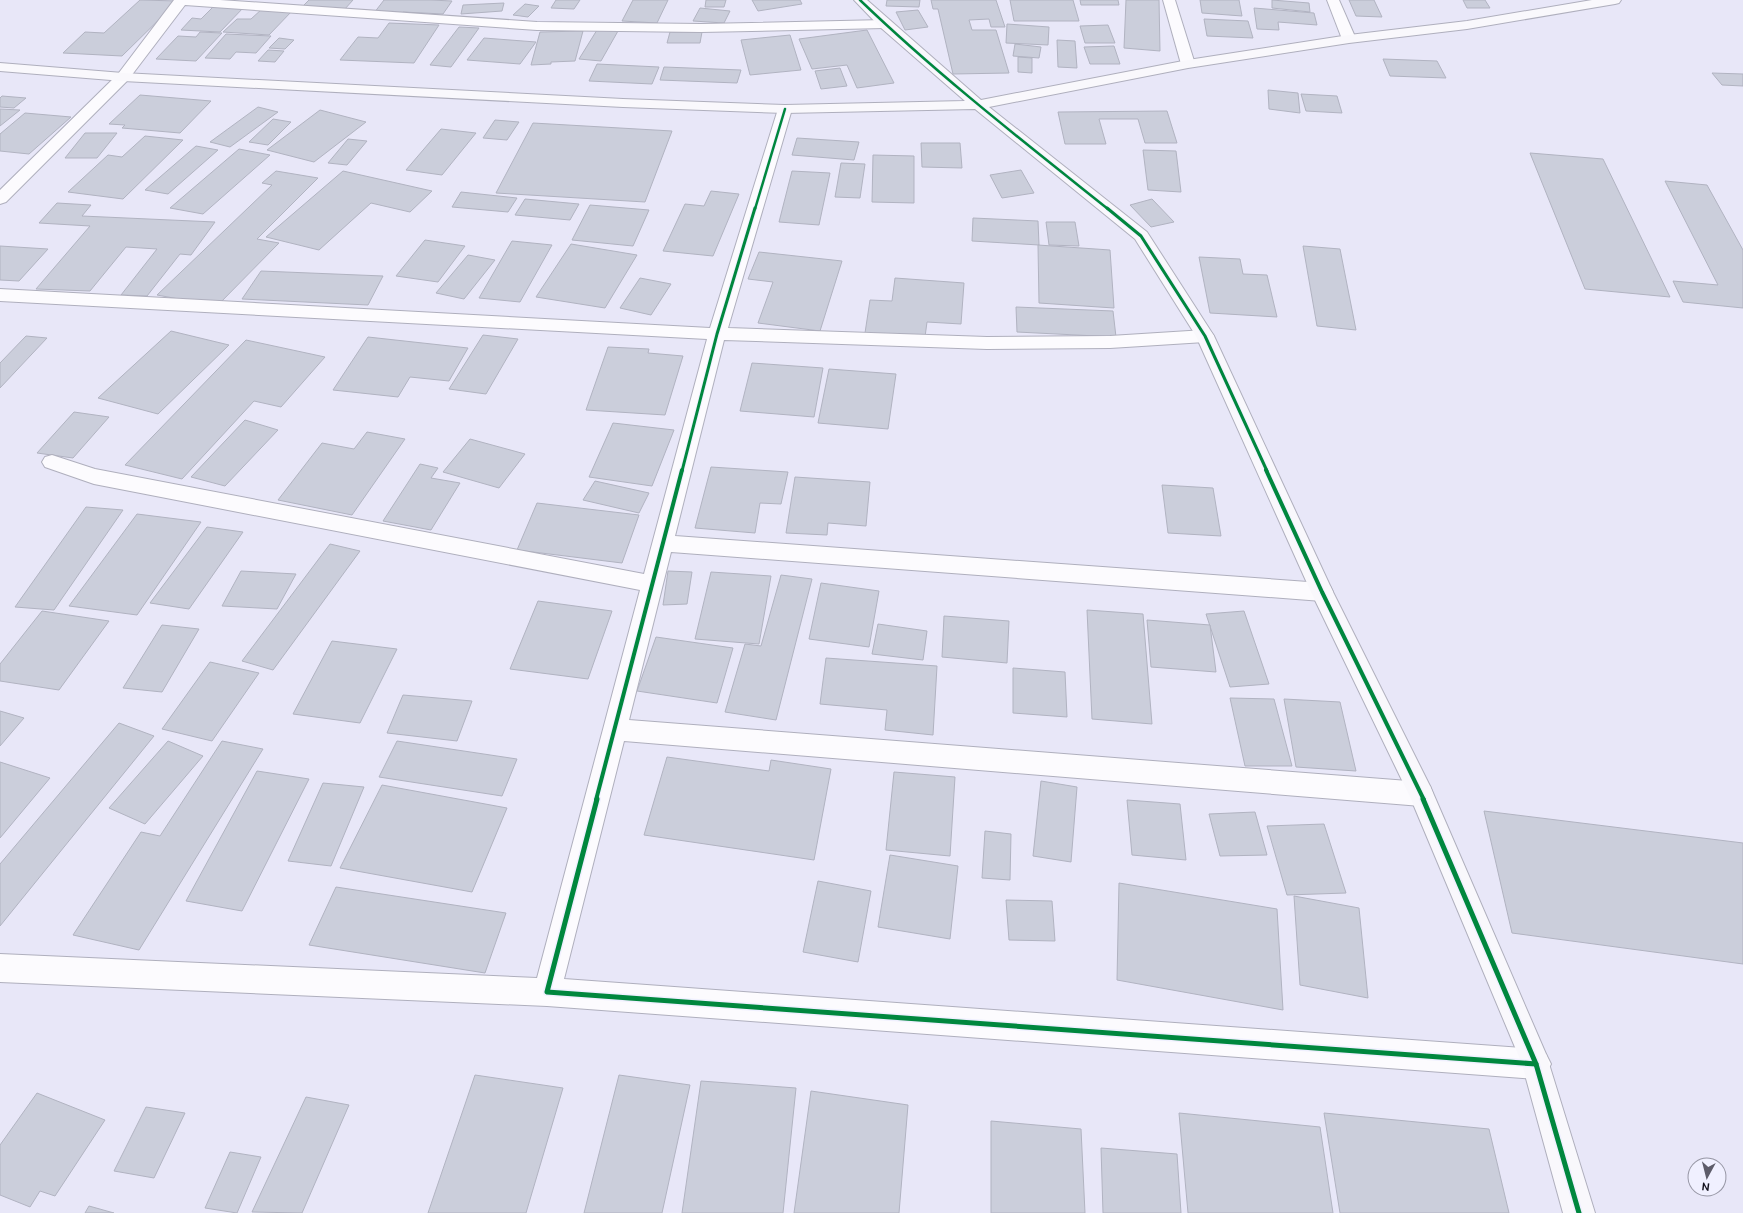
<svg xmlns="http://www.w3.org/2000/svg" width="1743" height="1213" viewBox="0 0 1743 1213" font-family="Ubuntu,sans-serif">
<rect width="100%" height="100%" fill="#e8e7f8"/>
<!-- building -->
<g fill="#cbcedb" stroke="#b1b3c1">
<polygon points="140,0 178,1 122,56 63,53 85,32 104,33"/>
<polygon points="309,0 353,0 344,10 302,7"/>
<polygon points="384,0 431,0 452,1 443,14 403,12 402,14 374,13"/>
<polygon points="556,0 580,0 574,9 551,8"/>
<polygon points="633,0 668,0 657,23 622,21"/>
<polygon points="706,0 726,0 724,7 705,7"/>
<polygon points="752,0 800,0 802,4 758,11"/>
<polygon points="887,0 920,0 919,7 886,6"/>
<polygon points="931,0 996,0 1005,27 991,27 989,19 969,20 972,30 996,30 1009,73 953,74 938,9 933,9"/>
<polygon points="1010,0 1073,0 1079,21 1014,21"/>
<polygon points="1080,0 1118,0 1119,5 1081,5"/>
<polygon points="1126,0 1159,0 1160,51 1124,48"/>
<polygon points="1200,0 1239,0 1242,16 1202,13"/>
<polygon points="1272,0 1309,3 1310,12 1272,8"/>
<polygon points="1349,0 1374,0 1382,17 1356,16"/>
<polygon points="1463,0 1485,0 1490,8 1467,8"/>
<polygon points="504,3 502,11 461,14 463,5"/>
<polygon points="525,4 539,6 528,17 513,15"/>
<polygon points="215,5 245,6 220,32 181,30 192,18 201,19"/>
<polygon points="700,8 730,11 724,23 693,21"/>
<polygon points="1254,8 1314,13 1317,25 1278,22 1279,30 1257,29"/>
<polygon points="262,9 292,11 269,35 223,32 237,19 251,19"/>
<polygon points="918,10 928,27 905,30 896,12"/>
<polygon points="1204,19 1248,21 1253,38 1207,36"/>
<polygon points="389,23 439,25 414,63 340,60 358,37 378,38"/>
<polygon points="1007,24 1049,27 1048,45 1006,43"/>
<polygon points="1108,25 1115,43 1085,43 1080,26"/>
<polygon points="459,27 479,28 451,67 430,65"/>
<polygon points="597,30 618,31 601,61 579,59"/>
<polygon points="867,30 894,83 857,88 847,65 812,69 799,39"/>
<polygon points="583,31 575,61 551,62 551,64 531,65 540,32"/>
<polygon points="200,32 222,33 196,61 156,59 178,36 196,37"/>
<polygon points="670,32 702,32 700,43 667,43"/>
<polygon points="226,34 271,36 256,53 236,52 230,59 205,58"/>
<polygon points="790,35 801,70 750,75 741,40"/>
<polygon points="279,38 294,40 285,49 269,48"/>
<polygon points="484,38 536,42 520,64 467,60"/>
<polygon points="1057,40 1075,41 1077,68 1058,67"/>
<polygon points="1015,44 1041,47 1039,58 1013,56"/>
<polygon points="1114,46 1120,64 1090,64 1084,47"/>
<polygon points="268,50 284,51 275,62 258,61"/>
<polygon points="1018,57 1032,58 1032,73 1018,72"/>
<polygon points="1383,59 1437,61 1446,78 1390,76"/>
<polygon points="597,64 659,67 652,84 589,81"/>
<polygon points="664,67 741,70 737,83 660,80"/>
<polygon points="840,68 847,86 821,89 815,71"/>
<polygon points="1712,73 1743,74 1743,86 1722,85"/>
<polygon points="1268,90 1298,93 1300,113 1269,109"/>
<polygon points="1301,94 1337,96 1342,113 1306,111"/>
<polygon points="140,95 211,101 180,133 122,128 125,125 109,124"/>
<polygon points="2,96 26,98 14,108 0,107 0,98"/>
<polygon points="258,107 278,112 230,147 210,142"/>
<polygon points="0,109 20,110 0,126"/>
<polygon points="320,110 366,122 314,162 267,150"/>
<polygon points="1167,111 1177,143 1145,143 1138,119 1099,119 1106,144 1065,144 1058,112"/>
<polygon points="25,113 71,117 29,154 0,151 0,134"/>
<polygon points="273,119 291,122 268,145 249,142"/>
<polygon points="495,120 519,122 507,140 483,138"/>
<polygon points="533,123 672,131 645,202 496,193"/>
<polygon points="441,129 476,133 442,175 406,170"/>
<polygon points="85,133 117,133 97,158 65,158"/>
<polygon points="145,136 183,140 123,199 68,192 108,155 122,157"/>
<polygon points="797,138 859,142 854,160 792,155"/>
<polygon points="348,139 367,141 347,165 328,163"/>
<polygon points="921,143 960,143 962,168 922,167"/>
<polygon points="196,146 218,150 168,194 145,190"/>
<polygon points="239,149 270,155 203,214 170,208"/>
<polygon points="1143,150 1176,151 1181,192 1148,190"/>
<polygon points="1530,153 1603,159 1670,297 1585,289"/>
<polygon points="873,155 914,156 914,203 872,202"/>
<polygon points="841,163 865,164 860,198 835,197"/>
<polygon points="1021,170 1034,193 1002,198 990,175"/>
<polygon points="276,171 318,178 257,239 279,243 217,306 157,295 272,185 262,183"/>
<polygon points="343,171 432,191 410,212 371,203 319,250 266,237"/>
<polygon points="792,171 830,173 819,225 779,222"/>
<polygon points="1665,181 1707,185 1743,250 1743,308 1683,302 1673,281 1718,285"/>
<polygon points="711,191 739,194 713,256 663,251 685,204 704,206"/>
<polygon points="461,192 517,198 508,212 452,207"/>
<polygon points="525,199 579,204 570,220 515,215"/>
<polygon points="1152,199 1174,222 1151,227 1130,205"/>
<polygon points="57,203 91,205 82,216 215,222 191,255 180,254 147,296 121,295 157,249 126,247 90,291 36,289 90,226 39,223"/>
<polygon points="590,205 649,210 633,246 572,240"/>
<polygon points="973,218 1038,221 1039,245 972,241"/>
<polygon points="1046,222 1075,222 1079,246 1049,245"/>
<polygon points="425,240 465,246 438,282 396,276"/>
<polygon points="512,241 552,245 520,302 479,298"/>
<polygon points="571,244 637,255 605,308 536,297"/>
<polygon points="1038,245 1110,250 1114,308 1039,303"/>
<polygon points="0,246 48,249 19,281 0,280"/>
<polygon points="1303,246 1340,249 1356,330 1317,326"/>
<polygon points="759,252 842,261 820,331 758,323 773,282 748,279"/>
<polygon points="468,255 495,260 464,299 436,293"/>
<polygon points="1199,257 1240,259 1243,274 1267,275 1277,317 1210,313"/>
<polygon points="261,271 383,276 368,305 242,299"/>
<polygon points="640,278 671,284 651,315 620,308"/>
<polygon points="895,278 964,283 961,324 927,322 925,337 865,333 870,300 892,301"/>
<polygon points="1016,307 1113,311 1116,337 1017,332"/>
<polygon points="171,331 229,345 158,414 98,398"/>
<polygon points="483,335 518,339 486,394 449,389"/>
<polygon points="26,336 47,338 0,388 0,363"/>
<polygon points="368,337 468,348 449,381 410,377 398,397 333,390"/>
<polygon points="246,340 325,357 281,407 254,401 182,479 125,465"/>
<polygon points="608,347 649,349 648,353 683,356 665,415 586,410"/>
<polygon points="752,363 823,368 814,417 740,411"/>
<polygon points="829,369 896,374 888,429 818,423"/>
<polygon points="74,412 109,417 73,458 37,453"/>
<polygon points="245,420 278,430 225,486 191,477"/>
<polygon points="613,423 674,430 652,486 589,477"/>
<polygon points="367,432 405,439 352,515 278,500 322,443 354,449"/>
<polygon points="470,439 525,454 499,488 443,472"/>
<polygon points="420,464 438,468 431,478 460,483 431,530 383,521"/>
<polygon points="711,467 788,472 781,504 760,503 755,533 695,528"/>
<polygon points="795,477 870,482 866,526 828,523 827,535 786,533"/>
<polygon points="595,481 649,493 639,513 583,500"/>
<polygon points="1162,485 1213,488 1221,536 1168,533"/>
<polygon points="537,503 639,515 622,563 517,550"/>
<polygon points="86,507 123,510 54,610 15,607"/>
<polygon points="137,514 201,522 137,615 69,606"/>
<polygon points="207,527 243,532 189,609 150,603"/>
<polygon points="330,544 360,551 273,670 242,661"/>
<polygon points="241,571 296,574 277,609 222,606"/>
<polygon points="668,571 692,572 687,604 663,605"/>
<polygon points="711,572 771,576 759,644 695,639"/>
<polygon points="781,575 812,579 776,720 725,712 745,644 761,646"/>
<polygon points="821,583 879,591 869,647 809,639"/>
<polygon points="538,601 612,611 588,679 510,669"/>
<polygon points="1087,610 1143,614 1152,724 1092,719"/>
<polygon points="42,611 109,621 59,690 0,681 0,664"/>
<polygon points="1244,611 1269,684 1230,687 1206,614"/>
<polygon points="944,616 1009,621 1007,663 942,657"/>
<polygon points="1147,620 1210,625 1216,672 1151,667"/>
<polygon points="878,624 927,631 923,660 872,654"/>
<polygon points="162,625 199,629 162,692 123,688"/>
<polygon points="656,637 733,648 717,703 637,691"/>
<polygon points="332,641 397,649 360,723 293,714"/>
<polygon points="826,658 937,666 933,735 885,730 887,710 820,704"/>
<polygon points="210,662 259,673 212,741 162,729"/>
<polygon points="1013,668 1065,672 1067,717 1013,713"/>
<polygon points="403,695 472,701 457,741 387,733"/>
<polygon points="1230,698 1274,699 1292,766 1245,766"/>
<polygon points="1284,699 1340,702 1356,771 1296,767"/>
<polygon points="0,711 24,718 0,746"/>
<polygon points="119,723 154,736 0,926 0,864"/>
<polygon points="168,741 203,756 145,824 109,808"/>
<polygon points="222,741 263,749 139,950 73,935 141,832 160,836"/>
<polygon points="397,741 517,759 502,796 379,777"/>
<polygon points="667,757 769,771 771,760 831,769 814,860 644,835"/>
<polygon points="0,762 50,778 0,838"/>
<polygon points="257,771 309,779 242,911 186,901"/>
<polygon points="894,772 955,777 950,856 886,850"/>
<polygon points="1041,781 1077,787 1071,862 1033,856"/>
<polygon points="323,783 364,787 331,866 288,861"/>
<polygon points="382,785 507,808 472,892 340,868"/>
<polygon points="1127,800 1180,804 1186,860 1132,855"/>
<polygon points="1484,811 1743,843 1743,964 1512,933"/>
<polygon points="1255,812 1267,855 1220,856 1209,814"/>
<polygon points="1324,824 1346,893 1287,895 1267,826"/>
<polygon points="985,831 1011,834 1010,880 982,878"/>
<polygon points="890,855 958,866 950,939 878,927"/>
<polygon points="818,881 871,891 858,962 803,952"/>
<polygon points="1119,883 1277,909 1283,1010 1117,980"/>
<polygon points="336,887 506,913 485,973 309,945"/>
<polygon points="1294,896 1359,908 1368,998 1300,985"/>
<polygon points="1006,900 1052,901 1055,941 1009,940"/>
<polygon points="475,1075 563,1088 526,1213 428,1213"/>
<polygon points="619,1075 690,1085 662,1213 584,1213"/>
<polygon points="701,1081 796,1088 783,1213 682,1213"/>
<polygon points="811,1091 908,1105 899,1213 794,1213"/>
<polygon points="37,1093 105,1120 55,1196 40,1191 30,1207 0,1195 0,1145"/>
<polygon points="306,1097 349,1105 302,1213 252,1212"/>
<polygon points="146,1107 185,1113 154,1178 114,1171"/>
<polygon points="1179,1113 1320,1127 1333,1213 1188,1213"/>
<polygon points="1324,1113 1489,1129 1509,1213 1340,1213"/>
<polygon points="991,1121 1081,1129 1085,1213 991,1213"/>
<polygon points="1101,1148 1177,1154 1181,1213 1103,1213"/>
<polygon points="230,1152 261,1157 237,1213 205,1208"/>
<polygon points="89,1206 114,1213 85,1213"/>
</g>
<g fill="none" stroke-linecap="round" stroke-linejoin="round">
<defs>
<g id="street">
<polygon points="174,0 220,0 537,22 701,24 885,20 890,21 892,24 890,27 885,28 701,32 537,30 185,5 128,80 6,202 0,204 0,190 118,74"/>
<polygon points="1163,0 1175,0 1195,64 1193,67 1183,67 1181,64"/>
<polygon points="1327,0 1339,0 1356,39 1354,42 1344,42 1342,39"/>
<polygon points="785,105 790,106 792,109 728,328 987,337 1110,336 1205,330 1211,332 1214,336 1211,340 1205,342 1110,348 987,349 724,340 675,536 1322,583 1330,586 1333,592 1330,598 1322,601 671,552 629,720 1421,782 1430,786 1433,794 1430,802 1421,806 624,741 564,979 1536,1049 1546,1054 1551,1064 1546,1074 1536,1079 547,1006 0,982 0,954 537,978 640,590 94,484 45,467 42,462 45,457 52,455 95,469 644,574 707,339 0,301 0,289 710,328 778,109 780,106"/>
</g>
<polygon id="secondary" points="854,0 867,0 981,100 1188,60 1349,35 1467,21 1592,0 1621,0 1619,3 1615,4 1467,29 1349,43 1188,68 989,107 1147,232 1214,336 1333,592 1430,786 1546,1054 1595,1213 1563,1213 1522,1064 1411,799 1311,592 1196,336 1135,239 975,109 785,113 623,107 123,81 0,71 0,63 123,73 623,99 785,105 965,101 880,27"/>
</defs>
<!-- street casing -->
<use href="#street" stroke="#afafbd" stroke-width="2"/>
<!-- secondary casing -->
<use href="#secondary" stroke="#afafbd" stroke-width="2"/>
<!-- street -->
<use href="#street" fill="#fcfbfe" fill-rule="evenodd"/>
<!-- secondary -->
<use href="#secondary" fill="#f9f8fc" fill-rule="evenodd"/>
<defs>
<g id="cycleway-far3">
<path d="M860 0C938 75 1024 142 1108 209"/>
<polyline points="755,209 785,109"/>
</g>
<g id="cycleway-far2">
<polyline points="1107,208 1141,236 1205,336 1267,471"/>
<polyline points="682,471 717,334 755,208"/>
</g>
<g id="cycleway-far1">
<polyline points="1266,470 1322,592 1424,800"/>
<polyline points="596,800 682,470"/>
</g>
<g id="cycleway">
<polyline points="597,799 547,992 1536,1064"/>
<polyline points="1423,799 1536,1064 1579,1213"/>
</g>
</defs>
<!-- cycleway-far3 casing -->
<use href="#cycleway-far3" stroke="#f0f0ff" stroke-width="4"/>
<!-- cycleway-far2 casing -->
<use href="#cycleway-far2" stroke="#f0f0ff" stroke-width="5"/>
<!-- cycleway-far1 casing -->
<use href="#cycleway-far1" stroke="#f0f0ff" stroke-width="6"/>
<!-- cycleway casing -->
<use href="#cycleway" stroke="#f0f0ff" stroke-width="8"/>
<!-- cycleway-far3 -->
<use href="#cycleway-far3" stroke="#00873e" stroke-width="2.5"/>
<!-- cycleway-far2 -->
<use href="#cycleway-far2" stroke="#00873e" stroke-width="3"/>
<!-- cycleway-far1 -->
<use href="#cycleway-far1" stroke="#00873e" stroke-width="4"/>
<!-- cycleway -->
<use href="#cycleway" stroke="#00873e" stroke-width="5"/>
</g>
<!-- north arrow -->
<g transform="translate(1707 1177) rotate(187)"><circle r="19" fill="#f0f0ff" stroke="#9797a5"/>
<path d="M0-3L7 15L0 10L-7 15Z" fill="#5d5c6a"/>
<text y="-6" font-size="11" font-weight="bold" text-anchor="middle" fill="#12111d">N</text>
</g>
</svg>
